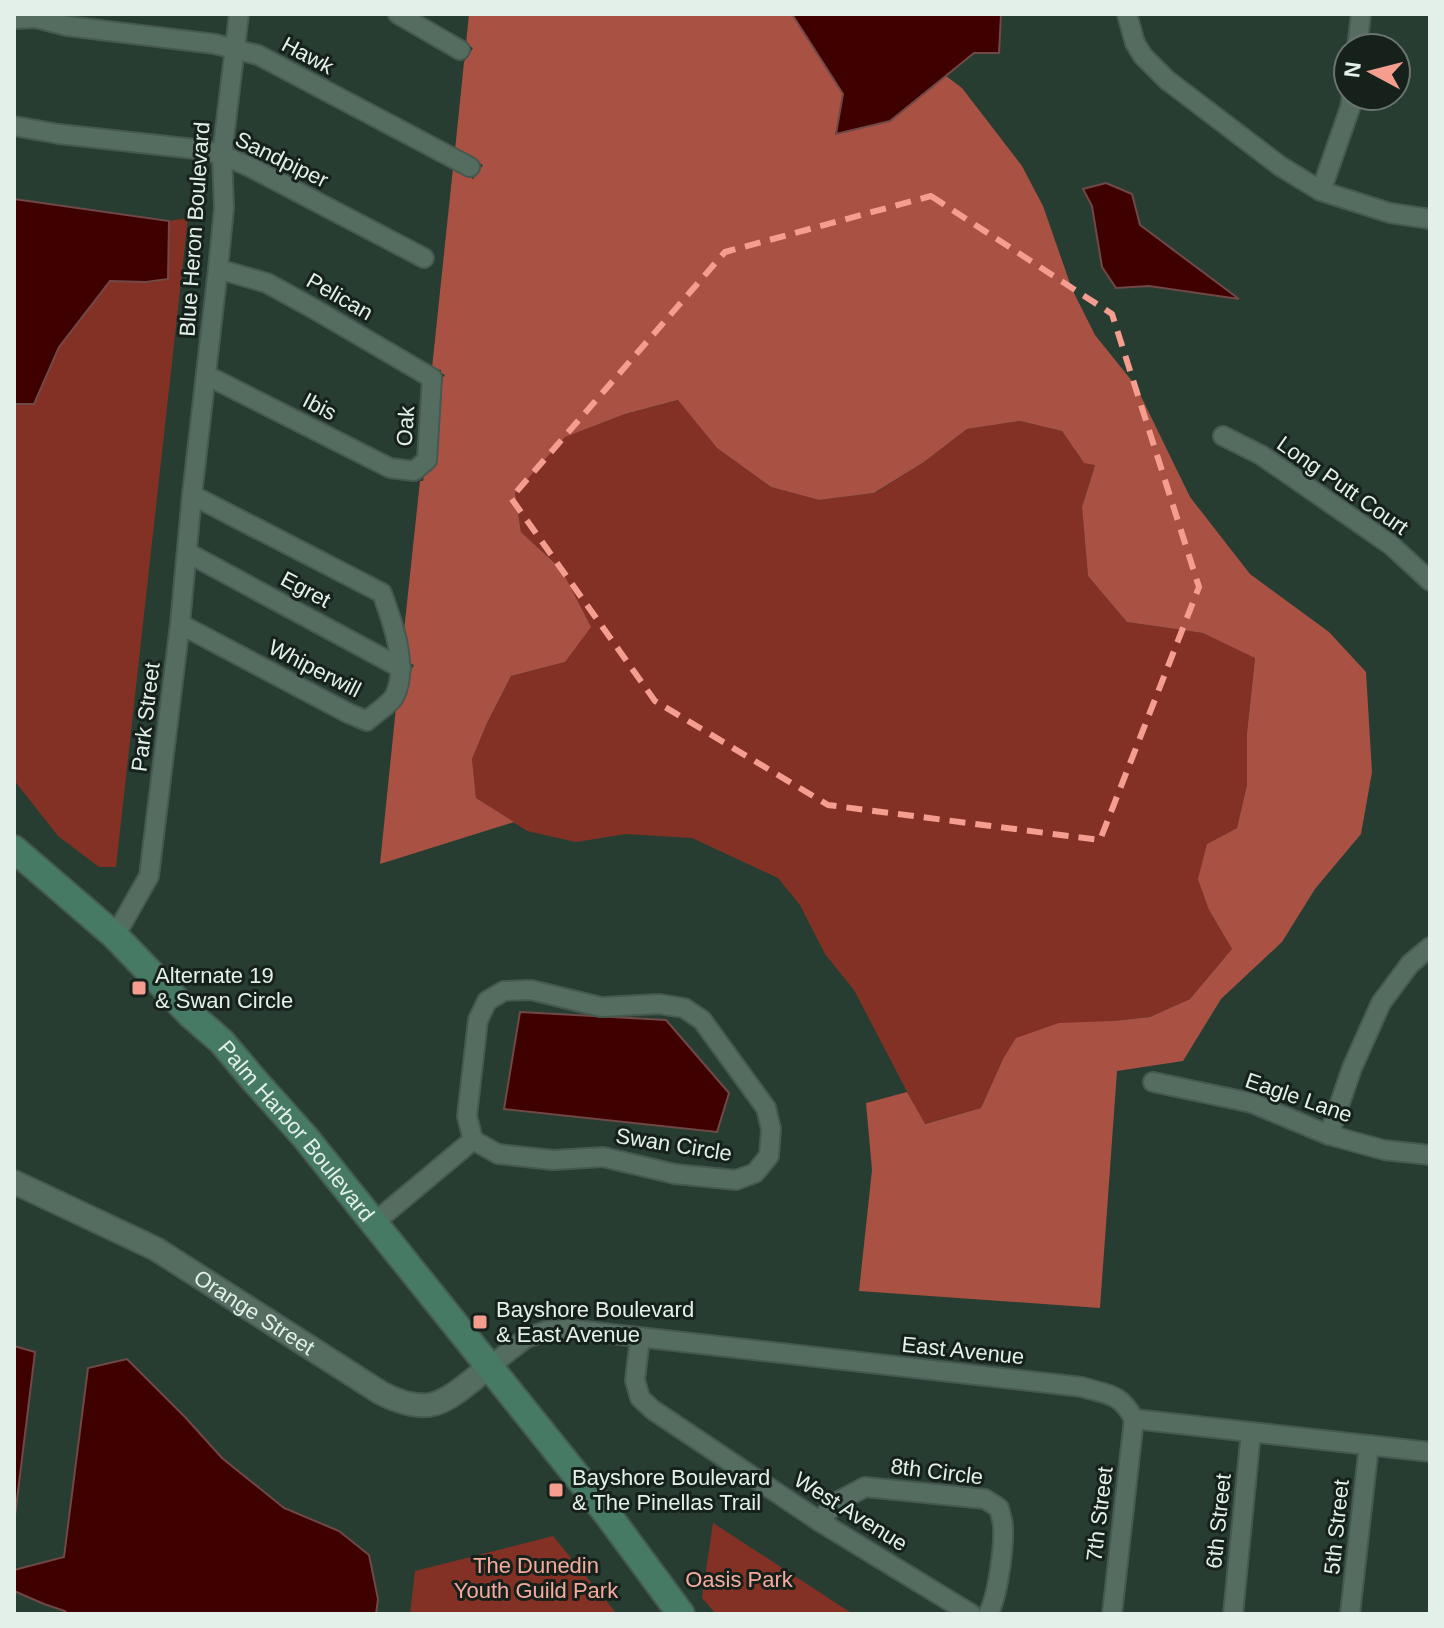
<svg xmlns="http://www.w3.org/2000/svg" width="1444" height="1628" viewBox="0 0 1444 1628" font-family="Arial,sans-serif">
<rect width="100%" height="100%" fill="#273d32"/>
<!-- green -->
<g fill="#843125">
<polygon points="188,218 116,867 99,867 58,836 14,780 14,404 34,404 59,347 110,281 146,282 169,221"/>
<polygon points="679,400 717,448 771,487 819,500 875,493 924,462 967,429 1020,421 1062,431 1084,463 1095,464 1082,507 1088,576 1127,622 1203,633 1255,657 1247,733 1247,785 1237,828 1207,844 1209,910 1232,949 1190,999 1150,1017 1114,1021 1003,1059 981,1108 924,1124 854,990 825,954 800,905 778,878 692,838 626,834 576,842 527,831 476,798 472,759 487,723 511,676 565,662 561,569 521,532 515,492 564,437 625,414"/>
<polygon points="713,1523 853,1614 716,1614 702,1598"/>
<polygon points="553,1536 617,1614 410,1614 415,1571"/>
</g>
<!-- forest -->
<path fill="#a95143" d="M469 14H792L843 94 837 134 890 121 946 76 962 88 1022 166 1043 206 1072 289 1095 335 1136 386 1190 497 1250 574 1329 632 1366 672 1372 772 1361 834 1315 889 1282 942 1221 999 1183 1061 1117 1071 1100 1308 859 1291 872 1170 866 1103 907 1092 925 1124 981 1108 1003 1059 1016 1038 1059 1023 1114 1021 1150 1017 1190 999 1232 949 1209 910 1198 879 1207 844 1237 828 1247 785V733L1255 658 1203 633 1127 622 1088 576 1082 507 1095 465 1084 463 1062 431 1020 421 967 429 924 462 874 493 819 500 771 487 717 448 678 400 625 414 565 437 515 493 521 532 561 569 591 627 565 662 511 676 487 723 472 759 476 798 514 822 380 864 396 707C409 696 405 679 414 665L410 663 404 631 420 481H423C424 472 432 468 436 460L441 380 445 375 441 373V370L432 368 453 168 473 179 483 165 455 150 464 62 473 48 466 44Z"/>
<!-- water -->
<g fill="#3f0000" stroke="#704846" stroke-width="2">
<polygon points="792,14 1001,14 999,53 974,53 890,121 836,134 843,94"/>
<polygon points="1106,183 1132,194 1140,225 1239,299 1149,286 1116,288 1102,267 1092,206 1083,189"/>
<polygon points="14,199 169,221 168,279 146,282 110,281 59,347 34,404 14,404"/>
<polygon points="520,1012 666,1020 729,1093 717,1132 504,1109"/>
<polygon points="14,1346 35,1352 14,1524"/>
<polygon points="127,1359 185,1417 222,1458 284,1508 339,1531 369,1555 378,1599 376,1614 67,1614 65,1611 44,1604 14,1591 14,1570 64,1557 88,1368"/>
</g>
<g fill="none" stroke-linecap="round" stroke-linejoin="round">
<defs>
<g id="minor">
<polyline points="398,14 460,50"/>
<polyline points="1127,14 1135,43 1143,56 1167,80 1280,166 1321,191 1390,213 1430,219"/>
<polyline points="14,19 36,18 67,26 215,44 258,55 470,167"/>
<polyline points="1357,48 1361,14"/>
<polyline points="14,126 59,134 204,150 222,155 250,167 424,258"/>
<polyline points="1321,191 1350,108 1352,96"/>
<polyline points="206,375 390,468 414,471 427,460 432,378 316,310 267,283 218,269"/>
<polyline points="1223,436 1261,455 1391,545 1430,581"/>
<polyline points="188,553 401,668"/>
<path d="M180 624 348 713 367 721C375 713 391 704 395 695 409 666 392 621 382 593L192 495"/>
<polyline points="115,936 149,876 180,624 192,495 218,269 224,208 222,155 239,14"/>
<polygon points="531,990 601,1007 659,1004 684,1008 702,1020 766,1108 771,1129 769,1156 755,1173 736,1180 675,1174 603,1157 553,1160 498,1154 473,1140 467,1116 478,1020 487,1001 504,991"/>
<polyline points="1153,1082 1252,1103 1329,1135 1384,1150 1430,1155"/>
<polyline points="1329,1135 1352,1068 1381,1003 1410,964 1430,947"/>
<polyline points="375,1222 473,1140"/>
<polyline points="640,1338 635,1380 640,1398 653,1410 819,1521 971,1614"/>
<path d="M489 1367 526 1338 546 1331 568 1329 1082 1387C1109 1395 1120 1393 1134 1419"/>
<polyline points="1134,1419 1430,1452"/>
<path d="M819 1521 837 1502 865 1487 985 1499 999 1508C1000 1514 1003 1520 1003 1527 1004 1547 998 1597 988 1614"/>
<polyline points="1112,1614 1134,1419"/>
<polyline points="1233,1614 1251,1432"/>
<polyline points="1350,1614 1369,1445"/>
</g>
<g id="tertiary">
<path id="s1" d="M14 1182 156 1249 381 1393C434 1420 447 1399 489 1367"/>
</g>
<g id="secondary">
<path id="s2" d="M14 849 115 936 191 1015 222 1042 254 1080 305 1137 605 1511 681 1614"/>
</g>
</defs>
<!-- minor casing -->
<use href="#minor" stroke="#455950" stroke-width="22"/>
<!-- tertiary casing -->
<use href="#tertiary" stroke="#455950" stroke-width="26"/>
<!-- secondary casing -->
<use href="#secondary" stroke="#455950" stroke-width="30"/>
<!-- minor -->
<use href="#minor" stroke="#556d61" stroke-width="18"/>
<!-- tertiary -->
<use href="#tertiary" stroke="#556d61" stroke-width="22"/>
<!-- secondary -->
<use href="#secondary" stroke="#467a65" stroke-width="26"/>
</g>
<!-- marked area -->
<path fill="none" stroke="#f59d8e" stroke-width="6" stroke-dasharray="16 10" stroke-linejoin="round" d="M931 196 1112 314 1199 587 1100 840 828 805 655 701 511 498 725 252Z"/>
<!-- markers -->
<g fill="#f59d8e" stroke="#17211c" stroke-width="3">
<rect x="131" y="980" width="16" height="16" rx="4"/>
<rect x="472" y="1314" width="16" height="16" rx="4"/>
<rect x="548" y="1482" width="16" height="16" rx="4"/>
</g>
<g text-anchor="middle" stroke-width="6" stroke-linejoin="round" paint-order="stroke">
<!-- street labels -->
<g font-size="22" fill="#e3f0e9" stroke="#17211c">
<text transform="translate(308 55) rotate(28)" y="8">Hawk</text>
<text transform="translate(282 159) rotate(26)" y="8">Sandpiper</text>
<text transform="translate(194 229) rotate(-86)" y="8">Blue Heron Boulevard</text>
<text transform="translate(340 296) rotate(30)" y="8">Pelican</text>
<text transform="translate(320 406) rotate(27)" y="8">Ibis</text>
<text transform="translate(405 426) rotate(-86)" y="8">Oak</text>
<text transform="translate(1343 485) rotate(35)" y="8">Long Putt Court</text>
<text transform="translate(306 589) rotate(28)" y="8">Egret</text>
<text transform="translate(315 668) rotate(27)" y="8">Whiperwill</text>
<text transform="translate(145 717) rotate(-83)" y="8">Park Street</text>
<text transform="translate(1299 1097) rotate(19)" y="8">Eagle Lane</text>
<text dy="8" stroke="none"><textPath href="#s2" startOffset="400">Palm Harbor Boulevard</textPath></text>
<text transform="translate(674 1144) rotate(9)" y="8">Swan Circle</text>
<text dy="8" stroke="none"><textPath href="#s1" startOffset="274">Orange Street</textPath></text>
<text transform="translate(963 1350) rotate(6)" y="8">East Avenue</text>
<text transform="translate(937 1471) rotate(7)" y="8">8th Circle</text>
<text transform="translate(851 1511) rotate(32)" y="8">West Avenue</text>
<text transform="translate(1099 1514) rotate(-83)" y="8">7th Street</text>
<text transform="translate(1218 1521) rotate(-84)" y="8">6th Street</text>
<text transform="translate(1336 1527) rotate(-84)" y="8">5th Street</text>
</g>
<!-- poi labels -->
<g font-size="22" fill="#e3f0e9" stroke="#17211c" text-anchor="start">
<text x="155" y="983">Alternate 19<tspan x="155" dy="25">&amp; Swan Circle</tspan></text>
<text x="496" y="1317">Bayshore Boulevard<tspan x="496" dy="25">&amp; East Avenue</tspan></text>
<text x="572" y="1485">Bayshore Boulevard<tspan x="572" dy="25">&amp; The Pinellas Trail</tspan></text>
</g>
<!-- park labels -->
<g font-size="22" fill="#f4ab9e" stroke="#17211c">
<text x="536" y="1573">The Dunedin<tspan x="536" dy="25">Youth Guild Park</tspan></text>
<text x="739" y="1587">Oasis Park</text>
</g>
</g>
<!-- border -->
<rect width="1444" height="1628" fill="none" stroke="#e3f0e9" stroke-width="32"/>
<!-- north arrow -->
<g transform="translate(1372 72) rotate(277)"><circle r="38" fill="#17211c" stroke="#69746e" stroke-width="2"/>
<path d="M0-6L14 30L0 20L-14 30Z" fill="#f59d8e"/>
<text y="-12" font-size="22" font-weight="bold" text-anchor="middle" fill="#e3f0e9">N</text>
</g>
</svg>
